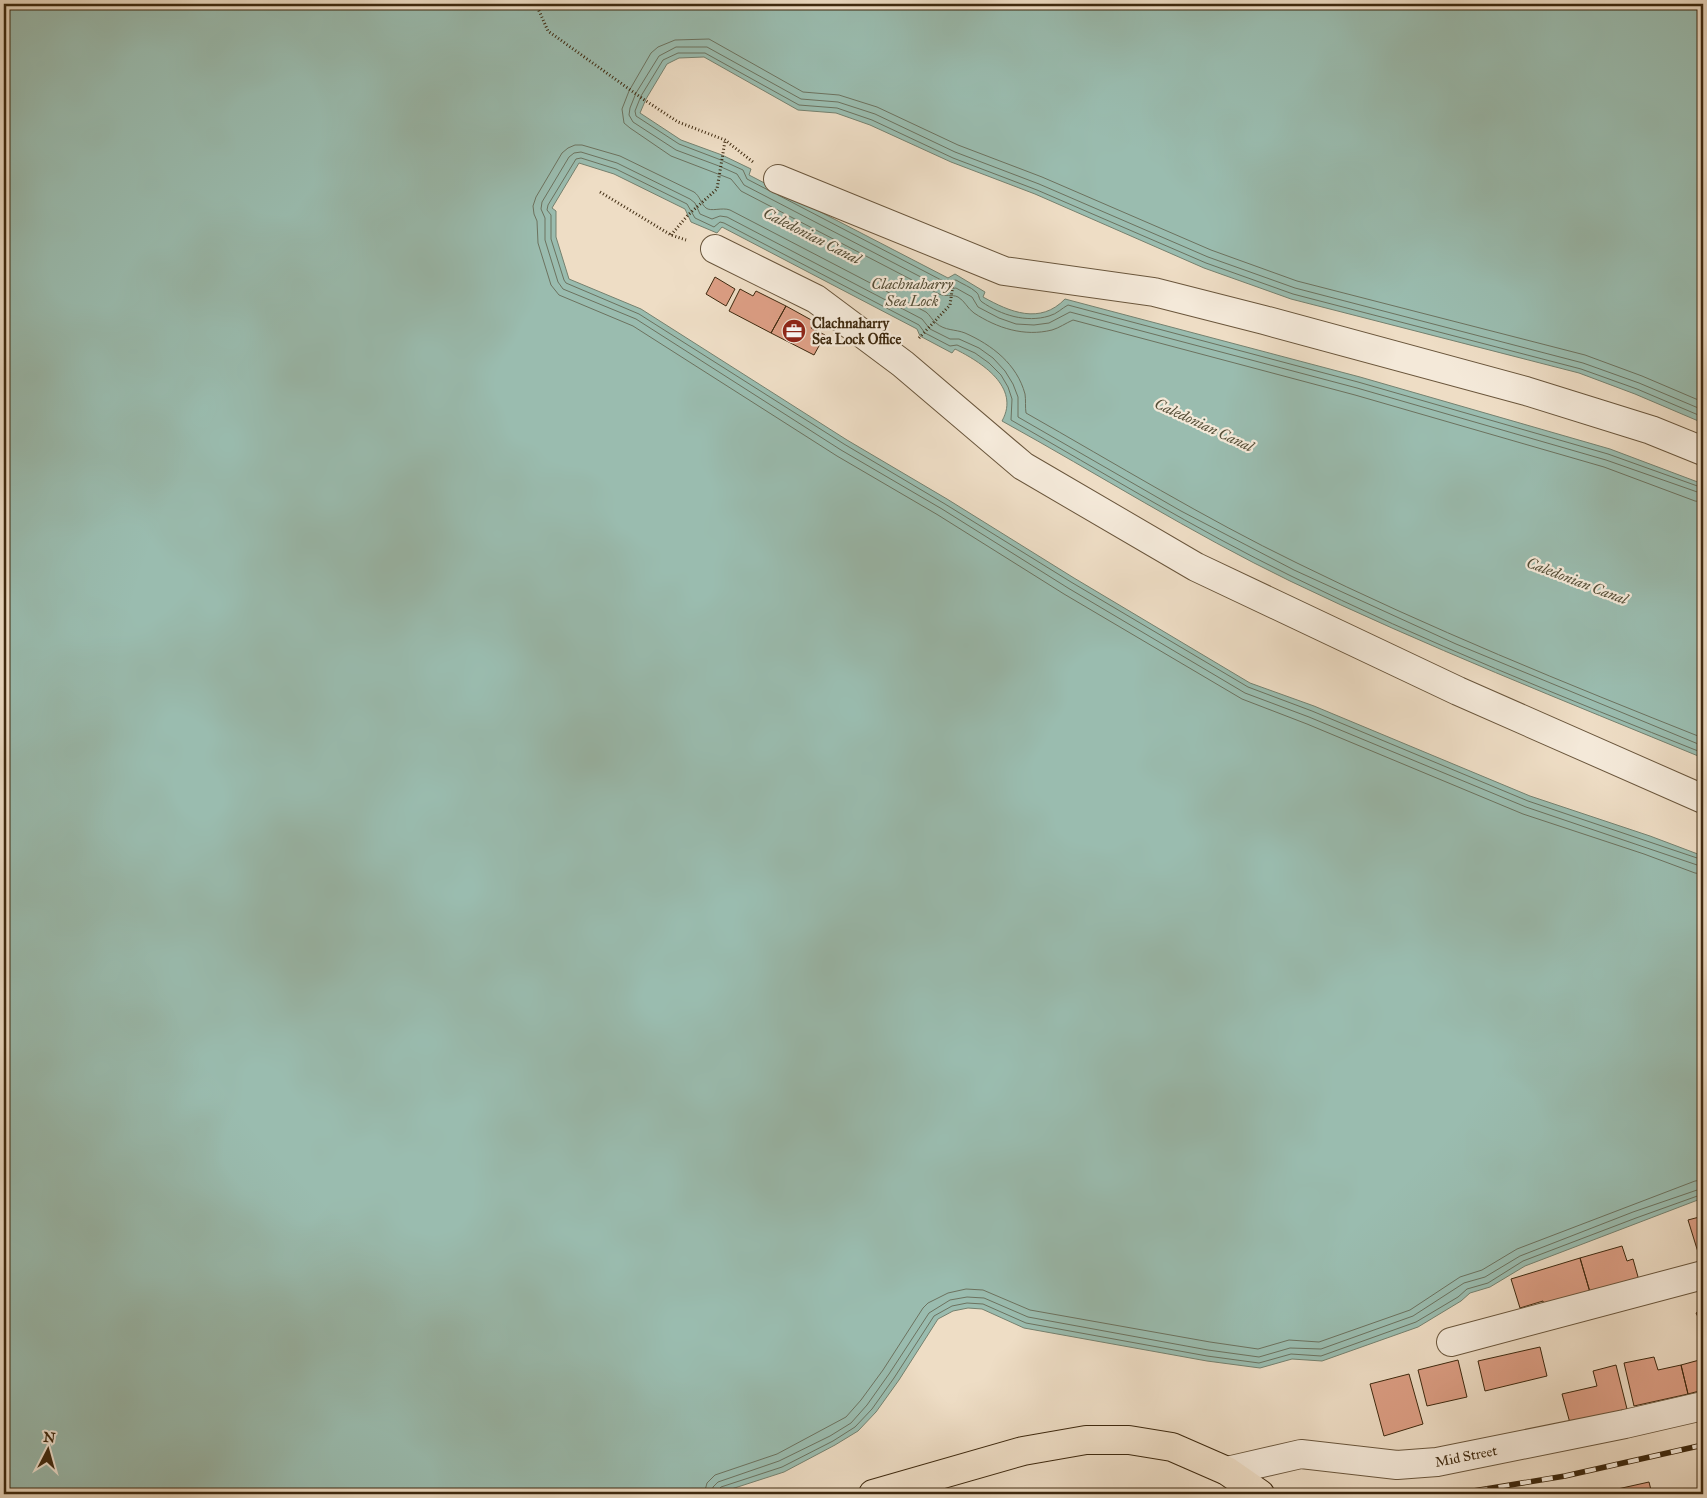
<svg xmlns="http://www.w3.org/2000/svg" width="1707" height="1498" font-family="'IM FELL Great Primer',serif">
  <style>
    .water { fill: #9abcaf; stroke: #75816f }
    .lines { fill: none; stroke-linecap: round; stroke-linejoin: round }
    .shore { stroke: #6c725f; stroke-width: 1 }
    .building { fill: #dc9e84; stroke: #3e290f }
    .minor-casing { stroke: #6a563c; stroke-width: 30 }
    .major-casing { stroke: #3e290f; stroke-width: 30 }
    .path { stroke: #3e290f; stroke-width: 3; stroke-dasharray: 1 2.5; stroke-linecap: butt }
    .minor { stroke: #f4e9d9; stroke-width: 28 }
    .major { stroke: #eeddc5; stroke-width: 28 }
    .rail-casing { stroke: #3e290f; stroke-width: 5.5 }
    .rail { stroke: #f4e9d9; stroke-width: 4; stroke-dasharray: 11; stroke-linecap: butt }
    .labels { text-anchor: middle; stroke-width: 4.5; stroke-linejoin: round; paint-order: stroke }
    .poi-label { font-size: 14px; font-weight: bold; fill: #3e290f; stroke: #f4e9d9; text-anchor: start }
    .street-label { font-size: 14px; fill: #3e290f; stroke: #f4e9d9 }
    .water-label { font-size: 15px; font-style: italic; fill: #554e37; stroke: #f4e9d9 }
  </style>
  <rect width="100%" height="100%" fill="#eeddc5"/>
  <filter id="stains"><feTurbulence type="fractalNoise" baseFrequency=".004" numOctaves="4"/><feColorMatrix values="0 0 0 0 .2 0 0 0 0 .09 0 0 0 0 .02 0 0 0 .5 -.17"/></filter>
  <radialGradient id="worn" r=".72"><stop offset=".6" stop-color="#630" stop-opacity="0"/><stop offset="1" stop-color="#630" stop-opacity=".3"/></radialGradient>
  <path class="water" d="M4 4H1703V423L1635 394 1579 373 1291 299 1204 268 1035 194 951 162 870 125 836 113 798 110 704 57 679 58 667 64 646 99 640 113 681 140 722 155 751 169 749 175 948 278 955 274 985 292 983 297C1010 312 1040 325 1065 299L1360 377 1610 449 1703 484V758C1565 701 1425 646 1290 581 1191 533 1098 474 1002 421 1021 387 981 362 955 349L952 353 920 336 917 329 722 227 717 233 691 222 685 209 614 174 579 163 552 208 556 211V237L569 279 641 309 847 440 947 499 1074 578 1250 683 1314 706 1530 796 1650 836 1703 856V1198L1525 1266 1490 1287 1470 1293 1461 1301 1418 1327 1322 1361 1292 1359 1260 1368 1207 1361 1024 1328 982 1309 968 1308 953 1311 938 1319 899 1380 876 1412 858 1431 835 1445 784 1472 716 1494H4Z"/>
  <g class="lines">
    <path class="shore" d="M770 191 747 179 743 170 721 160 679 144 636 116 635 111 641 96 663 60 678 53H705L799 105 837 108 872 120 953 158 1037 190 1206 263 1293 294 1581 369 1637 389 1703 417
      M778 195 945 282 956 280C962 284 971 287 976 292 980 295 978 299 982 302 1001 315 1026 323 1049 316 1057 314 1062 308 1068 305L1358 382 1608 454 1703 488
      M1703 402 1642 376 1585 355 1297 281 1211 250 1042 177 958 145 877 107 839 95 803 92 709 39 675 40 658 47 651 53 629 91 622 109 624 123 630 128 671 156 731 179 741 191 939 294C945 297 952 294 958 297 965 301 967 308 974 313 997 328 1024 337 1052 330 1059 328 1066 323 1073 320L1355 395 1604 467 1695 501 1703 502
      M1703 410 1639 383 1583 363 1295 288 1208 257 1039 184 955 152 875 114 838 102 801 99 707 47H676L659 56 636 93 630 108 629 115 633 122 676 150 719 166 737 174 744 185 942 288 949 289 956 288 972 297 978 307 999 318 1016 324 1034 325 1049 323 1070 312 1357 388 1606 460 1703 494
      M1703 738C1567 684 1429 628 1297 563 1204 518 1116 464 1026 413 1025 407 1026 400 1025 394 1017 364 992 345 965 333 955 329 945 331 936 323 932 320 930 315 926 312L730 210C722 207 711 212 706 208 701 204 700 196 694 192L620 156 582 145H575L568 148 562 153 536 197 533 206 534 214 537 221 538 243 551 285 559 295 633 326 837 456 938 515 1064 594 1242 699 1307 724 1523 814 1644 854 1695 873 1703 874
      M1703 746 1456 644 1294 570 1181 511 1018 417V397L1013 384 1005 371 993 358 979 348 959 339H950L930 329 922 319 727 217 720 216 712 219 700 214 695 203 690 199 617 163 581 152 574 153 569 157 542 202 541 209 545 218V240L558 282 563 289 636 319 841 450 942 509 1068 588 1245 693 1309 717 1526 807 1703 867
      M1703 753C1565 698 1425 642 1291 576 1195 529 1104 473 1011 420L1012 399 1008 387 1001 375 989 363 975 353 957 345 950 346 925 333 919 325 724 223 720 222 714 227 695 218 687 204 616 169 581 158 576 159 548 205 547 210 551 215V239L564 280 566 283 639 314 844 444 945 504 1071 582 1248 687 1312 711 1528 801 1703 860
      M704 1494 707 1483 715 1475 777 1454 846 1417 861 1400 883 1370 923 1308 928 1303 948 1293 966 1289 983 1290 1030 1310 1210 1342 1258 1349 1289 1340 1319 1342 1410 1310 1460 1277 1482 1270 1517 1249 1695 1181 1703 1180
      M712 1494 713 1487 718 1482 779 1461 830 1436 851 1423 867 1405 889 1374 929 1313 950 1300 967 1297 984 1298 1028 1317 1208 1350 1259 1357 1290 1348 1321 1349 1413 1316 1464 1283 1485 1277 1520 1256 1633 1212 1703 1188
      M718 1494V1490L721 1487 782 1467 833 1441 855 1427 872 1409 894 1378 934 1316 952 1306 967 1303 983 1304 1026 1323 1207 1356 1259 1363 1291 1354 1321 1356 1416 1322 1458 1297 1467 1289 1488 1283 1523 1261 1636 1218 1703 1194"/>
  </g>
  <path class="building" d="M715 277 735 289 726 306 706 294Z
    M740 289 753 296 756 291 786 306 771 333 729 311Z
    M786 306 815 322 811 328 825 335 814 355 771 333Z
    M1703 1216V1265H1702L1688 1220Z
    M1622 1246 1627 1261 1633 1259 1640 1284 1592 1299 1580 1258Z
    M1580 1258 1592 1299 1546 1312 1543 1301 1520 1308 1511 1279Z
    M1703 1309V1327L1696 1313Z
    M1540 1347 1547 1376 1485 1391 1478 1361Z
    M1654 1357 1658 1370 1681 1365 1688 1394 1634 1406 1624 1363Z
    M1703 1359V1390L1688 1394 1681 1365Z
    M1458 1360 1467 1397 1427 1406 1418 1370Z
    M1616 1365 1627 1409 1570 1423 1562 1394 1597 1386 1593 1371Z
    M1409 1374 1423 1424 1384 1436 1370 1384Z
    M1649 1482 1652 1494H1614L1613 1490Z"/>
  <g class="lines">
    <g class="minor-casing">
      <path id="minor" d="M778 179 1004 271 1154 292 1264 320 1526 391 1651 430 1703 451
        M715 249 816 299 903 364 1023 466 1196 567 1458 691 1703 799
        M1451 1342 1703 1275
        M1227 1471 1301 1454 1397 1465 1437 1462 1625 1424 1703 1406"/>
    </g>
    <g class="major-casing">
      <path id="major" d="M873 1494 1023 1451 1086 1440H1129L1172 1447 1227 1471 1260 1494"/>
    </g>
    <path class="path" d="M536 4 548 31 643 99 678 122 725 140 753 162
      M600 192 671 235 686 240
      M671 235 688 215 717 189 725 141
      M919 338 950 305 953 284
      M1699 742 1703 744"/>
    <use href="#minor" class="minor"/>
    <use href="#major" class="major"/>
    <g class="rail-casing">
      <path id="rail" d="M1455 1494 1565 1476 1703 1445"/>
    </g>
    <use href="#rail" class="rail"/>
  </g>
  <defs>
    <g id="office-disc" transform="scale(1.25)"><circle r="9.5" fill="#8f2418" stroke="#f4e9d9"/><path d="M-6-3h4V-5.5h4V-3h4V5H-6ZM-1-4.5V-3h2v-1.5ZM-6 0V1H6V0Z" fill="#fff"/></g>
  </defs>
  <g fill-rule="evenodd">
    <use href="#office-disc" x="794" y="331"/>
  </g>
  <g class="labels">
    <g class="poi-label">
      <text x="812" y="328">Clachnaharry<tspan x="812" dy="16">Sea Lock Office</tspan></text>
    </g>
    <g class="street-label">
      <text transform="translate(1466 1456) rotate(-11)" y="5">Mid Street</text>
    </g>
    <g class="water-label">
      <text transform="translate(812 236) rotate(27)" y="5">Caledonian Canal</text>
      <text x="912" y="289">Clachnaharry<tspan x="912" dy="17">Sea Lock</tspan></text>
      <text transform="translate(1204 425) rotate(25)" y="5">Caledonian Canal</text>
      <text transform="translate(1577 581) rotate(21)" y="5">Caledonian Canal</text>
    </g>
  </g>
  <rect width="1707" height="1498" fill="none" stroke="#eeddc5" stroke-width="20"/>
  <rect x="5" y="5" width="1697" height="1488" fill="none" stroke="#3e290f" stroke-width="2.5"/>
  <rect x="10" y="10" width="1687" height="1478" fill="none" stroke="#3e290f"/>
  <g transform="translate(48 1450) rotate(6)" stroke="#f4e9d9" stroke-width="4" paint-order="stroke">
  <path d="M0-4L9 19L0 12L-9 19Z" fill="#3e290f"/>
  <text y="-8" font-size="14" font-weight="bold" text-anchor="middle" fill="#3e290f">N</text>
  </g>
  <rect width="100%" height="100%" filter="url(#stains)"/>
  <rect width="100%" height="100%" fill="url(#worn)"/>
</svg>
